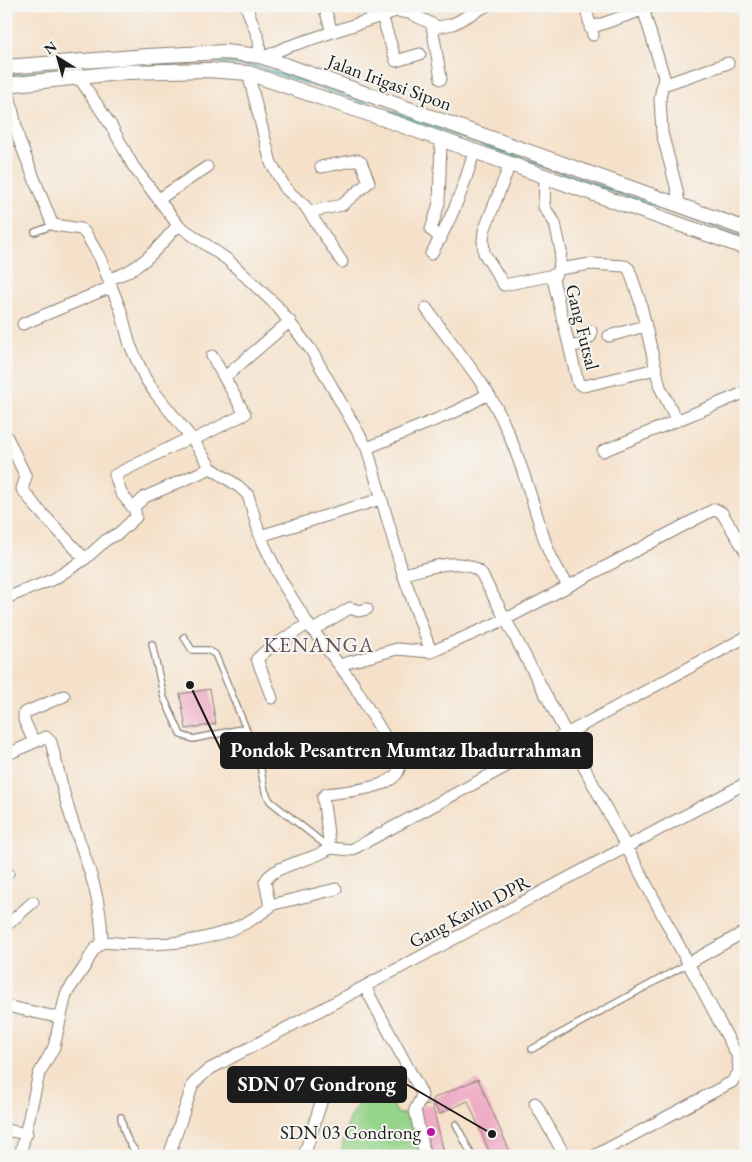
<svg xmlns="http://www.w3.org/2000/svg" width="752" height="1162" font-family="'EB Garamond',serif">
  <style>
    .green { fill: #95d489; stroke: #587852 }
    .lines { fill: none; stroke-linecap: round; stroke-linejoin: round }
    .stream { stroke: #3aacb3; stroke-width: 3 }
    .building { fill: #eeadc5 }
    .service-casing { stroke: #887e73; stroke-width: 8 }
    .minor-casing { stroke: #887e73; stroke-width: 13 }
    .tertiary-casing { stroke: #887e73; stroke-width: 16 }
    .service { stroke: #fff; stroke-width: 5.5 }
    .minor { stroke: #fff; stroke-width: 11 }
    .tertiary { stroke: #fff; stroke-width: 14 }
    .poi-dot { fill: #b5179e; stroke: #f6f6f2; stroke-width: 2 }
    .labels { text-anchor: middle; stroke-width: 4; stroke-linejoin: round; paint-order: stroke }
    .street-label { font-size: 19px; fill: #1c1c1c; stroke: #f6f6f2 }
    .poi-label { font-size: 19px; fill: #1c1c1c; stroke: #f6f6f2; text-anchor: end }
    .quarter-label { font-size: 21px; letter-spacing: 1px; fill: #664f57; stroke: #f6f6f2 }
    .leader { fill: none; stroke: #1c1c1c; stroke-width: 2 }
    .callout-dot { fill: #1c1c1c; stroke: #f6f6f2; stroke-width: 2 }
    .callout { fill: #1c1c1c; stroke: #1c1c1c; stroke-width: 2 }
    .callout-label { font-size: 20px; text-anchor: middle; font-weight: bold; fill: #fff }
  </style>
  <rect width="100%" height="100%" fill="#f6f6f2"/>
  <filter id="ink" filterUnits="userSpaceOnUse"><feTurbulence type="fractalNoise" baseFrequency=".02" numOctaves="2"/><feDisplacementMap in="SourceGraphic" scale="10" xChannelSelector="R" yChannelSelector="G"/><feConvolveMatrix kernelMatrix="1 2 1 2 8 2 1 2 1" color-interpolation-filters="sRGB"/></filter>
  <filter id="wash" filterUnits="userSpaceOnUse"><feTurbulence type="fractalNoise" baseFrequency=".0096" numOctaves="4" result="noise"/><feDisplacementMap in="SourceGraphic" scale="20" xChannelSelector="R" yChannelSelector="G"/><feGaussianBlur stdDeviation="1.12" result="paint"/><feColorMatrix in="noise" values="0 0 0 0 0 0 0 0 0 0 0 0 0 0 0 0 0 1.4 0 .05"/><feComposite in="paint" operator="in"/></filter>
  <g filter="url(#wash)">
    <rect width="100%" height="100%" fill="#f5e1ca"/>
    <path class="green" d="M378 1079 398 1114 415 1113 422 1156H340L349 1118 362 1097Z"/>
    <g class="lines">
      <path class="stream" d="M144 65 214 61 254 66 320 87 746 238
        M6 75 103 68"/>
    </g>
    <g id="blocks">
      <path class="building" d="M210 689 216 724 186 729 180 694Z
        M478 1079 511 1154 507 1156H491L468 1101 439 1114 432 1099Z
        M432 1104 445 1156H427L417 1108Z"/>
    </g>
  </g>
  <g filter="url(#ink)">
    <use href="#blocks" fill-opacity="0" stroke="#887e73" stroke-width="1"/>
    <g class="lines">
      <g class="service-casing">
        <path id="service" d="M35 232 54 225
          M184 637 192 650H207L215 654 259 760 265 791 270 801 328 847
          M152 644 164 698 181 735 193 739 246 728
          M532 1049 689 963
          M121 1117C124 1134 128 1144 140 1156
          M456 1124 472 1156"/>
      </g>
      <g class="minor-casing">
        <path id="minor" d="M246 6 259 40 260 56
          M324 6 332 32
          M585 6 593 35
          M643 9 664 77 660 99 662 133 677 190 679 205
          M382 16 396 61 420 54
          M432 26 441 79
          M590 28 654 6
          M264 57 287 47 396 11 410 13 438 27 453 24 486 6
          M248 73 271 163 286 189 305 206 342 262
          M78 76 112 127 133 166 178 225 228 260 277 306 311 350 367 448 403 574 431 652
          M7 85 19 140 51 221 54 225 81 229 86 234 100 258 121 311 130 345 145 378 156 394 193 440 211 468 238 486 248 495 260 536 282 582 308 624 352 682 398 758C410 789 346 791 326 794L323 797 330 848
          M663 85 728 63
          M510 164 484 231 483 240 484 253 504 285 554 275
          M545 176 544 207 555 223 561 251 559 269 553 279 578 383 584 386 656 369
          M159 199 207 167
          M309 212 342 205 369 182 361 162 357 160 321 167
          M441 239 431 230 439 203 441 141
          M431 254C451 221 464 188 474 152
          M559 269 591 264 625 266 629 269 640 301 660 387 677 421
          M108 279C140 271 157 249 178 225
          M426 308C453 347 488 384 506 428 517 452 525 477 533 503 545 539 545 553 569 586
          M23 324 111 287
          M609 336 645 326
          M570 347 582 344 591 336V331
          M225 377 290 321
          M6 435 26 477 22 489 37 508 85 559
          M193 440 245 414 212 356
          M367 448 457 411 488 394
          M603 451 746 392
          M134 509 121 493 115 475 191 437
          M260 536 381 499
          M403 574C427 569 462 554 481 573L738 1057 739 1072 732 1082 594 1156
          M6 598 54 579 85 559 106 540 119 533 136 517 134 507 145 497 211 468
          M313 630 350 608 359 611 367 609
          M339 665 397 649 431 652 506 619 715 509 722 513 746 552
          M272 698 257 659 268 649 308 624
          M34 742 24 720V713L64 696
          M6 755 46 737 51 742C58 769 64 797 73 823 87 863 102 899 102 942L93 951 85 966 66 994 54 1047 39 1074 20 1156
          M330 848 351 850 746 637
          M6 874 8 873
          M270 905 336 889
          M6 926 33 902
          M102 942C159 947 223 945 270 907L265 882C273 864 314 861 330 848
          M689 963 746 931
          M365 987 421 1092 422 1096 415 1110 425 1156
          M6 1006 61 1018
          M535 1103 565 1156
          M6 1130 27 1134
          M169 1156 193 1084 208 1070 746 783
          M304 1156 327 1084"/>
      </g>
      <g class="tertiary-casing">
        <path id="tertiary" d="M6 67 147 56 225 52 260 56 746 229
          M6 85 127 72 208 70 248 73 384 119 746 248"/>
      </g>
      <use href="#service" class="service"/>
      <use href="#minor" class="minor"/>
      <use href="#tertiary" class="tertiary"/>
    </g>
  </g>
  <circle class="poi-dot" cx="431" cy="1132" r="5"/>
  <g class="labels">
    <g class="street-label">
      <text transform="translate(390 82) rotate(20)" y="7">Jalan Irigasi Sipon</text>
      <text transform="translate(583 327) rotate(76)" y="7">Gang Futsal</text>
      <text transform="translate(469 911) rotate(-28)" y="7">Gang Kavlin DPR</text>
    </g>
    <g class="poi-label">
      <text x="421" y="1139">SDN 03 Gondrong</text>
    </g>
    <g class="quarter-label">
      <text x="319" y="652">KENANGA</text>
    </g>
  </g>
  <path class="leader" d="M190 685L221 750M492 1134L406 1084"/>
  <g class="callout-dot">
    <circle cx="190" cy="685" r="5"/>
    <circle cx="492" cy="1134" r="5"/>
  </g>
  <g class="callout">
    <rect x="221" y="733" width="371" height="35" rx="5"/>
    <rect x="228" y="1067" width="178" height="35" rx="5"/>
  </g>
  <g class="callout-label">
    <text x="406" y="757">Pondok Pesantren Mumtaz Ibadurrahman</text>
    <text x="317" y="1091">SDN 07 Gondrong</text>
  </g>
  <rect width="752" height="1162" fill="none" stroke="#f6f6f2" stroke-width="25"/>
  <g transform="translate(58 58) rotate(323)" stroke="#f6f6f2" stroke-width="4" paint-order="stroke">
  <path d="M0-4L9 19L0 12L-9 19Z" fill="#1c1c1c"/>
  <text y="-8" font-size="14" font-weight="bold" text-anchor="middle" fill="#1c1c1c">N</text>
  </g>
</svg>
